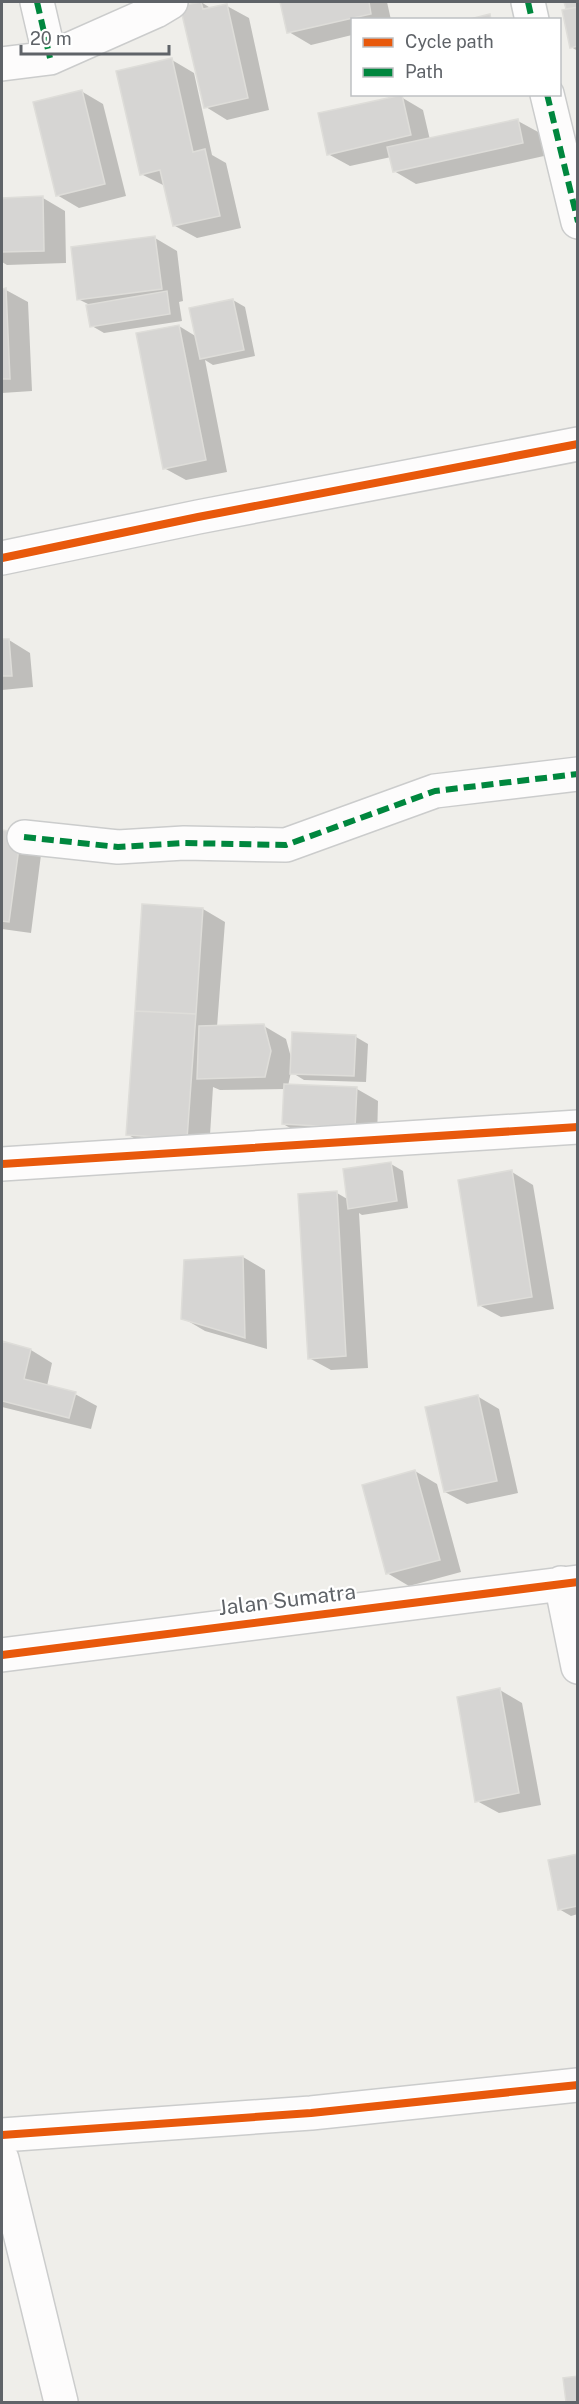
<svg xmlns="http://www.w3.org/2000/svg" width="579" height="2404" font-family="'Public Sans',sans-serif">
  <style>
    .shadow { fill: #0003 }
    .building { fill: #d6d5d3; stroke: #deddd9; stroke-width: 1.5 }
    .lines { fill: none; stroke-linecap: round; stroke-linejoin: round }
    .minor-casing { stroke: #cbcccc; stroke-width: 36 }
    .minor { stroke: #fdfcfc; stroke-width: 33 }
    .quiet { stroke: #00873e; stroke-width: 6; stroke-dasharray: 12 6; stroke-linecap: butt }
    .cycleway-casing { stroke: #fff; stroke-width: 11 }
    .cycleway { stroke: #e8590c; stroke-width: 8 }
    .labels { text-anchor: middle; stroke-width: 4.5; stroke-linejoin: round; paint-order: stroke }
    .street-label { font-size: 21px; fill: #5f6368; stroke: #fff }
  </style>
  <rect width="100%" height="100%" fill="#efeeea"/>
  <path class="shadow" d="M201 2 212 9 227 6 249 18 269 110 227 120 206 107Z
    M282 2H387L391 20H352V35L311 45 289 32Z
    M566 2H578V51L571 47Z
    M172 60 194 73 212 155 226 163 241 228 197 238 175 226 165 186 141 174Z
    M81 91 103 104 126 196 79 208 57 195Z
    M401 97 423 110 430 140 518 121 540 133 544 156 416 184 394 171 391 157 350 166 328 154Z
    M43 198 65 211 66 263 7 265 2 262V199Z
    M155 238 177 251 183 301 179 302 182 321 104 333 92 326 88 304 78 299Z
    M2 290H6L28 302 32 391 2 393Z
    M233 300 245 307 255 356 213 365 205 360 227 472 186 480 164 468 179 326 197 337Z
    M9 640 30 653 33 687 2 690V641Z
    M2 832 20 834 42 847 31 933 2 929Z
    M203 909 225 922 217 1027 264 1026 286 1039 292 1061 356 1037 368 1044 366 1082 304 1080 291 1072 288 1086 357 1089 378 1101 377 1140 305 1136 283 1124 285 1089 220 1090 213 1087 209 1151 149 1147 127 1134Z
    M391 1164 403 1171 408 1208 362 1215 359 1213 368 1368 331 1370 309 1358 337 1193 349 1200Z
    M512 1172 533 1185 554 1309 501 1317 479 1305Z
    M243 1257 265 1270 267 1349 205 1331 183 1318Z
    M2 1343 31 1350 52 1363 47 1386 75 1394 97 1406 91 1429 2 1407Z
    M477 1396 499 1409 518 1493 467 1504 445 1492Z
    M415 1471 437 1484 461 1572 409 1586 387 1573Z
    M500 1690 522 1703 541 1805 499 1813 477 1801Z
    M578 1855V1914L571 1916 559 1909Z"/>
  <path class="building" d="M201 2 203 9 227 4 248 98 204 108 180 6Z
    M280 2H369L371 14 287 33Z
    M564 2H578V7L566 9Z
    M578 7V46L570 48 562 10Z
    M490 14 491 20H466Z
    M172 58 193 152 205 149 220 216 173 226 160 170 140 175 116 71Z
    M82 90 105 184 56 196 33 102Z
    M402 95 411 135 327 155 318 113Z
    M518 119 523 143 393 172 387 147Z
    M43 196 44 251 2 252V198Z
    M155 236 162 289 77 300 71 247Z
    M6 288 10 379H2V289Z
    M167 291 170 314 90 327 86 305Z
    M233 299 244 350 200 359 189 308Z
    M179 325 206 460 163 469 136 333Z
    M2 639H9L12 676H2Z
    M2 830 21 833 9 922 2 921Z
    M142 904 203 908 196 1014 135 1011Z
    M135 1011 196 1014 187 1139 126 1135Z
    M264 1024 271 1051 265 1077 197 1079 199 1026Z
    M292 1032 356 1035 354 1076 290 1074Z
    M284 1084 357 1087 355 1128 282 1124Z
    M391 1162 397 1201 348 1209 343 1169Z
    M512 1170 532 1297 478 1306 458 1180Z
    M337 1191 346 1356 308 1359 298 1194Z
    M243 1256 245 1338 181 1319 184 1260Z
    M2 1341 31 1349 24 1379 76 1392 69 1418 2 1401Z
    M478 1395 497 1481 444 1492 425 1407Z
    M415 1470 440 1560 386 1574 362 1485Z
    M500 1688 519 1793 475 1802 457 1697Z
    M578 1854V1906L558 1910 548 1860Z
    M578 2376V2402H566L563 2378Z"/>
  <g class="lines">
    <g class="minor-casing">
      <path id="minor" d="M37 2 50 58
        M528 2 532 20
        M2 64 50 58 156 11 171 2
        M547 94 578 222
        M2 558 198 517 578 444
        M24 837 118 847 184 843 286 845 435 791 578 774
        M2 1164 578 1127
        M561 1583 578 1667
        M2 1655 578 1582
        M2 2135 311 2113 578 2085
        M2 2159 61 2402"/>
    </g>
    <use href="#minor" class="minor"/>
    <path class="quiet" d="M37 2 50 58
      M528 2 532 20
      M547 94 578 222
      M24 837 118 847 184 843 286 845 435 791 578 774"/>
    <g class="cycleway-casing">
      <path id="cycleway" d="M2 558 198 517 578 444
        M2 1164 578 1127
        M2 1655 578 1582
        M2 2135 311 2113 578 2085"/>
    </g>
    <use href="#cycleway" class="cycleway"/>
  </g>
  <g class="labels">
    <g class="street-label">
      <text transform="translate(287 1600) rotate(-7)" y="7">Jalan Sumatra</text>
    </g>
  </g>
  <rect width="579" height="2404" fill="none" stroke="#5f6368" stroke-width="6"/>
  <rect x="351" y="18" width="210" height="78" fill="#ffffff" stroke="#bfc1c3" stroke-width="1.5"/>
  <rect x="363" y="38" width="30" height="9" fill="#e8590c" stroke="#bfc1c3" stroke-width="1.5"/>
  <text x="405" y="48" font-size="18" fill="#5f6368">Cycle path</text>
  <rect x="363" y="68" width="30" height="9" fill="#00873e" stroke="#bfc1c3" stroke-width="1.5"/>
  <text x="405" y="78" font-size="18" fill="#5f6368">Path</text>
  <path d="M21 45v9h148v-9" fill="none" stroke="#5f6368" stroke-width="3"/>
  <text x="30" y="45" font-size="18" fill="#5f6368" stroke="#ffffff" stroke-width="4.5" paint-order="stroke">20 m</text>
</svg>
